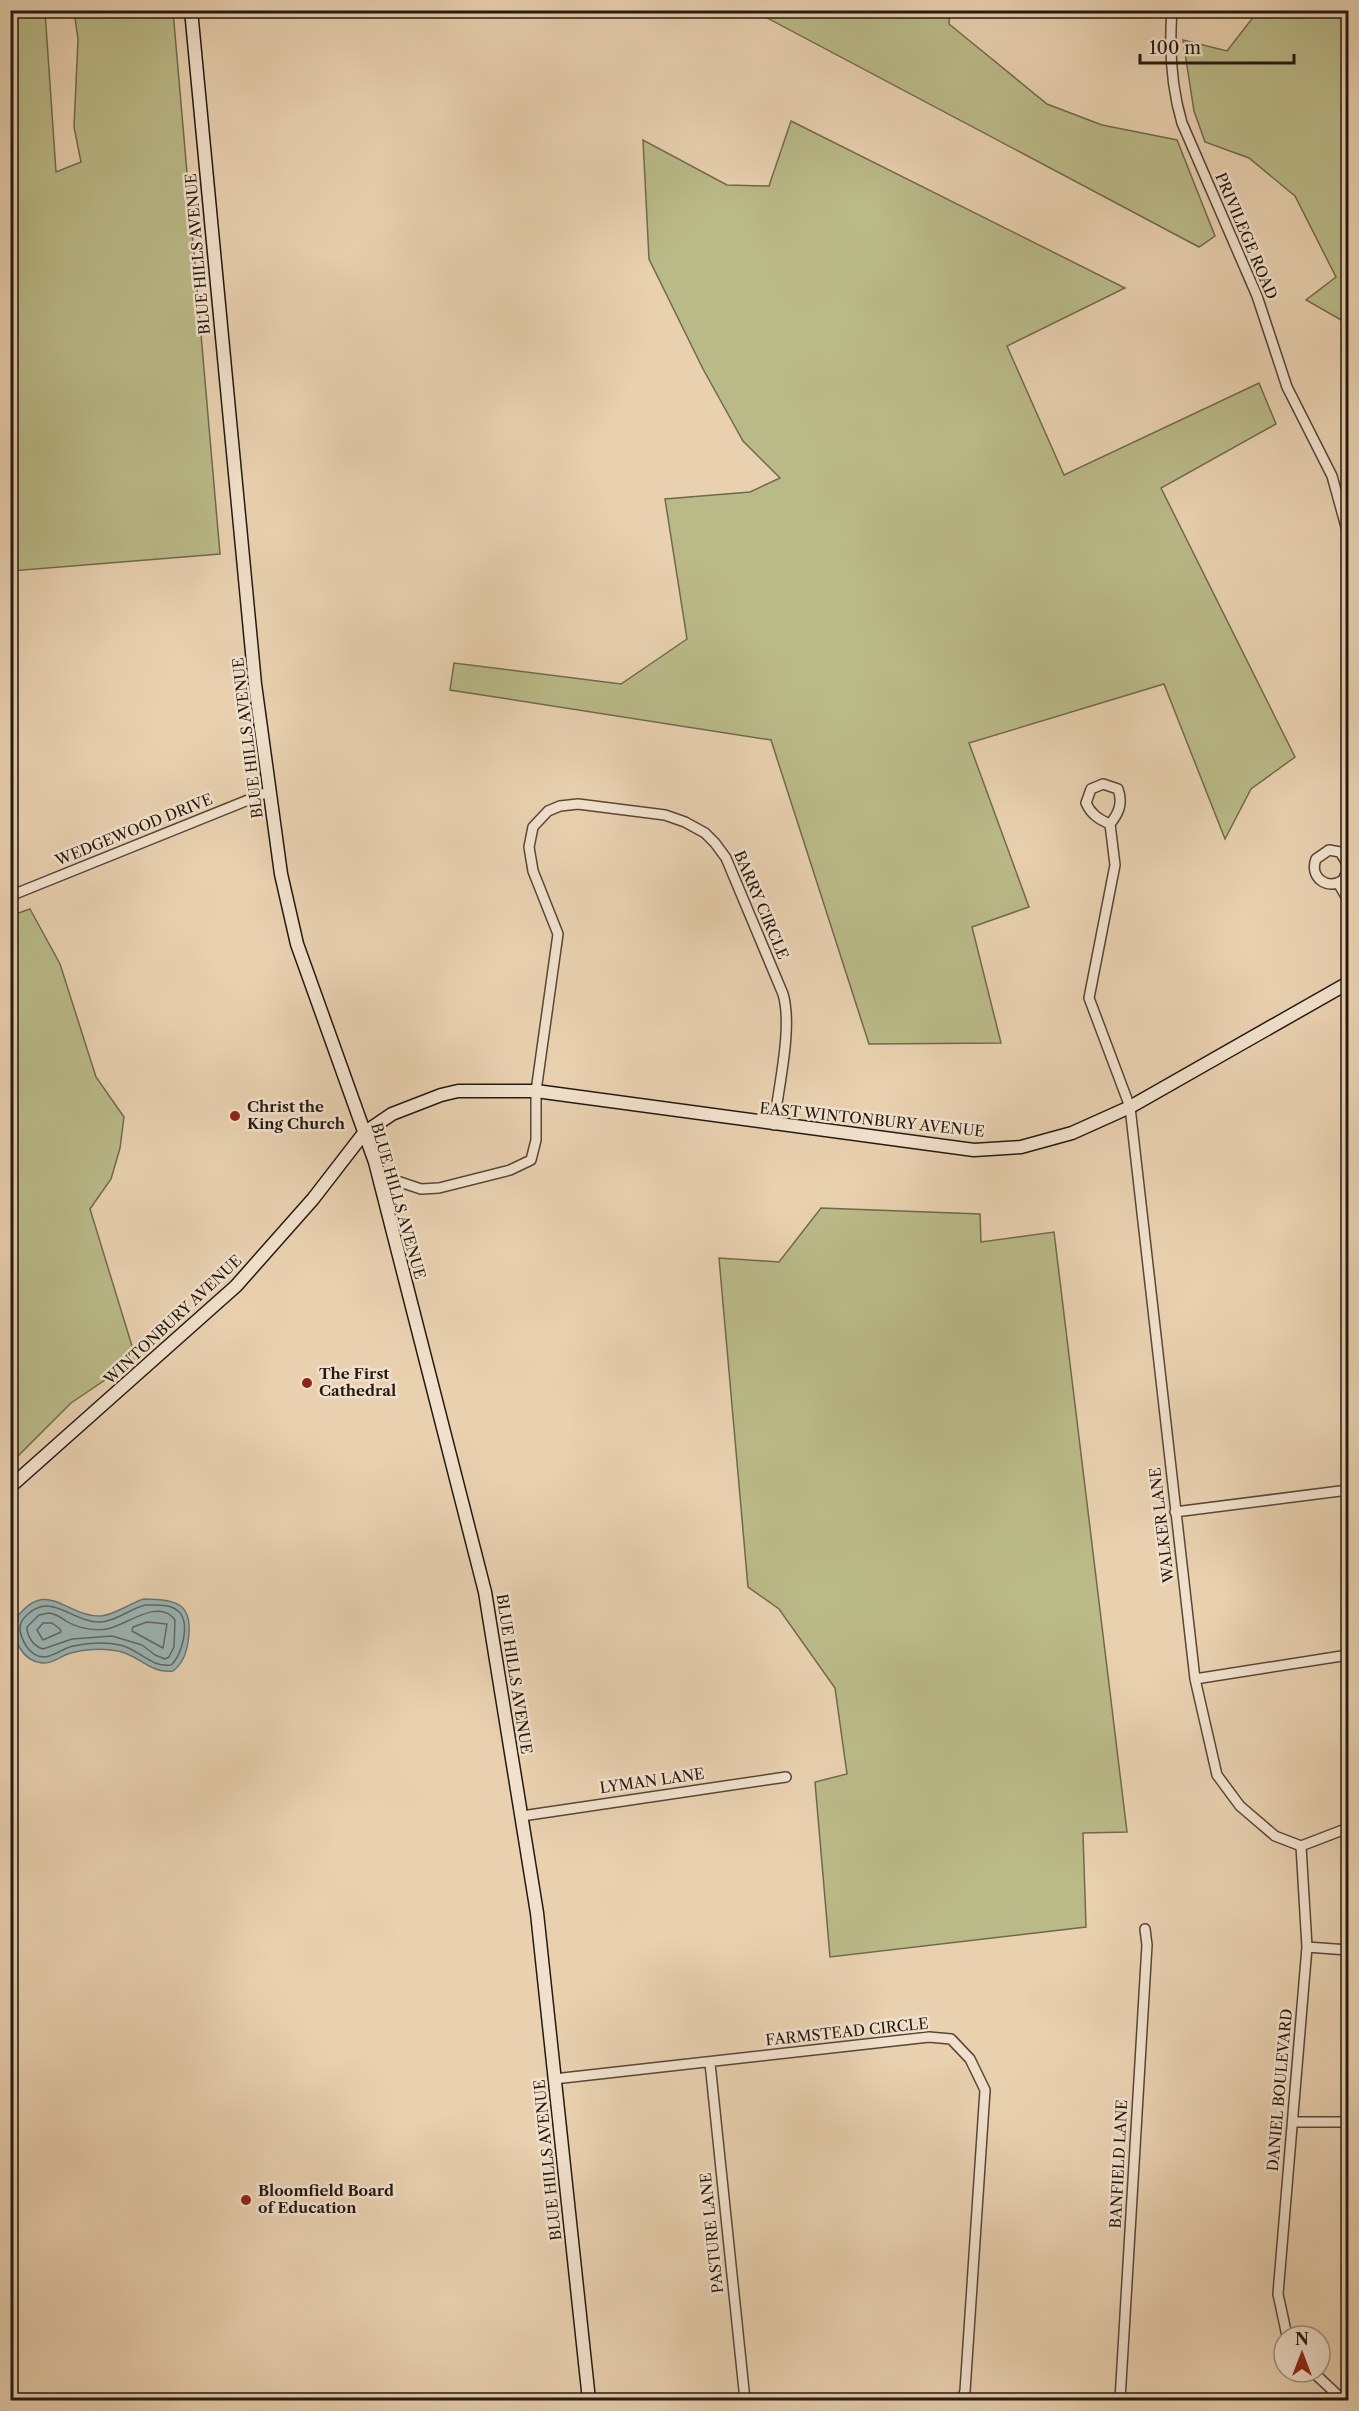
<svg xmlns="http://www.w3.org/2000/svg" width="1359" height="2411" font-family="'Libre Caslon Text',serif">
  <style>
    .green { fill: #baba88; stroke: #706a4c; stroke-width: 1.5 }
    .water { fill: #9bb5b5; stroke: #6c7773; stroke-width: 1.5 }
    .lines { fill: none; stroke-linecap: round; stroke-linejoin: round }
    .shore { stroke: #606763; stroke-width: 1.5 }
    .minor-casing { stroke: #564739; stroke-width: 12 }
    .secondary-casing { stroke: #251911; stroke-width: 15 }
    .minor { stroke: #f1e1cc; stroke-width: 9 }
    .secondary { stroke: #f1e1cc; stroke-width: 12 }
    .poi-dot { fill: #8f2418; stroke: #f1e1cc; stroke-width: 2 }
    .labels { text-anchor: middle; stroke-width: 5; stroke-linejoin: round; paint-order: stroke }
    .street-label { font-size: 15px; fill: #251911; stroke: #f1e1cc }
    .poi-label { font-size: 15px; font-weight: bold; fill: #251911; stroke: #f1e1cc; text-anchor: start }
  </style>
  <rect width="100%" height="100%" fill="#e9d1b0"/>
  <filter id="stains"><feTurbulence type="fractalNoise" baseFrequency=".00333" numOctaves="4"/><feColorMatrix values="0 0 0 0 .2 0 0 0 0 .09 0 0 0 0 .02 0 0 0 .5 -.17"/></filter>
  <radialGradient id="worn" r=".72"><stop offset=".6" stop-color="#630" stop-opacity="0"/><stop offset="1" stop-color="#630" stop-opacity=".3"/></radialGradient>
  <path class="green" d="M11 10 45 11 56 172 81 162 74 127 78 39 74 11H173L220 554 11 571Z
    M754 11H950L949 24 1047 104 1102 125 1177 140 1215 236 1199 247Z
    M1258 11H1348V324L1306 300 1336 277 1295 196 1249 158 1205 142 1194 111 1183 40 1227 51Z
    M791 121 1125 288 1007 346 1064 475 1259 383 1276 424 1161 488 1295 757 1251 789 1225 839 1164 684 969 743 1029 907 972 927 1001 1043 869 1044 771 740 450 690 454 663 621 684 687 639 665 499 750 492 780 478 743 441 703 369 649 259 643 140 727 185 769 186Z
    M30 909 60 964 96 1077 124 1117 120 1148 111 1179 90 1209 136 1359 71 1403 11 1463 10 916Z
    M821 1208 980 1214 981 1242 1054 1232 1127 1832 1083 1833 1086 1927 830 1957 815 1782 847 1774 835 1688 779 1609 748 1587 719 1258 779 1262Z"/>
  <path class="water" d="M144 1599C178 1599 194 1604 188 1642 186 1654 183 1663 173 1671 150 1674 139 1655 118 1651 103 1648 83 1649 68 1654 59 1657 52 1664 42 1663 22 1661 12 1639 14 1621 47 1575 64 1617 101 1616 115 1615 130 1603 144 1599Z"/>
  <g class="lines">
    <path class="shore" d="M145 1605C156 1605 170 1604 178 1611 191 1622 182 1656 171 1665 151 1668 139 1649 120 1645 105 1642 88 1643 73 1646 61 1649 50 1660 38 1656 28 1652 22 1641 20 1630 20 1623 22 1619 28 1614 53 1592 72 1623 101 1622 116 1621 130 1609 145 1605Z
      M49 1613C57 1614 60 1617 66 1621 77 1628 94 1631 107 1629 125 1626 159 1597 175 1620L174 1647 169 1657 165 1659 155 1655 142 1645 112 1636 72 1639 43 1649C33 1646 27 1636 27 1627L39 1615Z
      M147 1622 167 1624 163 1648 132 1631 133 1627Z
      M43 1623H52L60 1629 61 1632 43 1640 37 1630Z"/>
    <g class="minor-casing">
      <path id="minor" d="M1172 10C1169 49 1171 86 1182 123L1257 296 1287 387 1332 476 1348 534
        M1110 824C1098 819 1091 814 1086 803L1091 789 1103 784 1118 789C1123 803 1119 813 1110 824L1115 865 1089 998 1130 1107 1195 1679 1217 1775 1240 1806 1275 1836 1301 1846 1348 1828
        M1348 865 1340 852 1329 850 1316 859C1309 877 1327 891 1343 880L1348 869
        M1338 883 1348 900
        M10 896 268 792
        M379 1180 400 1182 421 1189 439 1188 510 1170 531 1160 536 1140V1091L558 934 533 871 529 847 533 827 548 811 560 806 578 804 665 815 685 822 705 833 715 843 726 858 783 994C793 1028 778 1088 774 1125
        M1175 1512 1348 1490
        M1195 1679 1348 1655
        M522 1816 786 1777
        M1307 1947 1348 1950
        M710 2063 745 2400
        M554 2079 929 2037 951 2039 970 2059 985 2090 965 2391 962 2400
        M1293 2122H1348
        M1287 2336 1278 2294 1307 1947 1301 1846
        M1313 2372 1343 2400
        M1120 2400 1147 1945 1145 1929"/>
    </g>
    <g class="secondary-casing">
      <path id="secondary" d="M191 10 255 684 281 874 297 944 375 1162 485 1592 537 1913 589 2400
        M10 1487 236 1286 313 1199 364 1133 392 1114 441 1095 458 1091H536L974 1150 1021 1147 1072 1133 1130 1107 1348 983"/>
    </g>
    <use href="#minor" class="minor"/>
    <use href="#secondary" class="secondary"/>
  </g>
  <g class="poi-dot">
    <circle cx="235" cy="1116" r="6"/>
    <circle cx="307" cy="1383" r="6"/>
    <circle cx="246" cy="2200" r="6"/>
  </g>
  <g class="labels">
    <g class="street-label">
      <text transform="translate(1246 236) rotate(67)" y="5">PRIVILEGE ROAD</text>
      <text transform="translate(198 254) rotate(-95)" y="5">BLUE HILLS AVENUE</text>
      <text transform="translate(248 738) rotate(-97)" y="5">BLUE HILLS AVENUE</text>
      <text transform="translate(134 830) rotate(-22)" y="5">WEDGEWOOD DRIVE</text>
      <text transform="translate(761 905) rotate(67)" y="5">BARRY CIRCLE</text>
      <text transform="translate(872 1120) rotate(6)" y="5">EAST WINTONBURY AVENUE</text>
      <text transform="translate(398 1201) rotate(74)" y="5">BLUE HILLS AVENUE</text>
      <text transform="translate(173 1320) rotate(-43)" y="5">WINTONBURY AVENUE</text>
      <text transform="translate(1162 1525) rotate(-97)" y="5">WALKER LANE</text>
      <text transform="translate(514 1674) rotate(81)" y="5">BLUE HILLS AVENUE</text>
      <text transform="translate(652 1781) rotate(-8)" y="5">LYMAN LANE</text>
      <text transform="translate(847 2032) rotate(-6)" y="5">FARMSTEAD CIRCLE</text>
      <text transform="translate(1280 2090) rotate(-85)" y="5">DANIEL BOULEVARD</text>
      <text transform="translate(548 2160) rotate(-96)" y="5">BLUE HILLS AVENUE</text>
      <text transform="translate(1119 2164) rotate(-87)" y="5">BANFIELD LANE</text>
      <text transform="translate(712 2233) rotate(-96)" y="5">PASTURE LANE</text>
    </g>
    <g class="poi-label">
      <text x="247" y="1112">Christ the<tspan x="247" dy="17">King Church</tspan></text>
      <text x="319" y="1379">The First<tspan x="319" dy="17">Cathedral</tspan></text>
      <text x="258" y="2196">Bloomfield Board<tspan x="258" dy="17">of Education</tspan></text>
    </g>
  </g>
  <rect width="1359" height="2411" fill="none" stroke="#e9d1b0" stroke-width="36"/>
  <rect x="12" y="12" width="1335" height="2387" fill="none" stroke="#251911" stroke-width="3"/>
  <rect x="18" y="18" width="1323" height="2375" fill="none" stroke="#251911" stroke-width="1.5"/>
  <g transform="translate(1302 2354)"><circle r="28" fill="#f1e1cc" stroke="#9f9181" stroke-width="1.5"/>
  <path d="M0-4.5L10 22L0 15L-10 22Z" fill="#8f2418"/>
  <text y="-9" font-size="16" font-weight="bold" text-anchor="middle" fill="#251911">N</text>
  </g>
  <path d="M1140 54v9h154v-9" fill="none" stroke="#251911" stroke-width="3"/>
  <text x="1149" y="54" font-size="18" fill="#251911" stroke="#f1e1cc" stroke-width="4.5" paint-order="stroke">100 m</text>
  <rect width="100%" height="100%" filter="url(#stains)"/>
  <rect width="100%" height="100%" fill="url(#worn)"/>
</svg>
